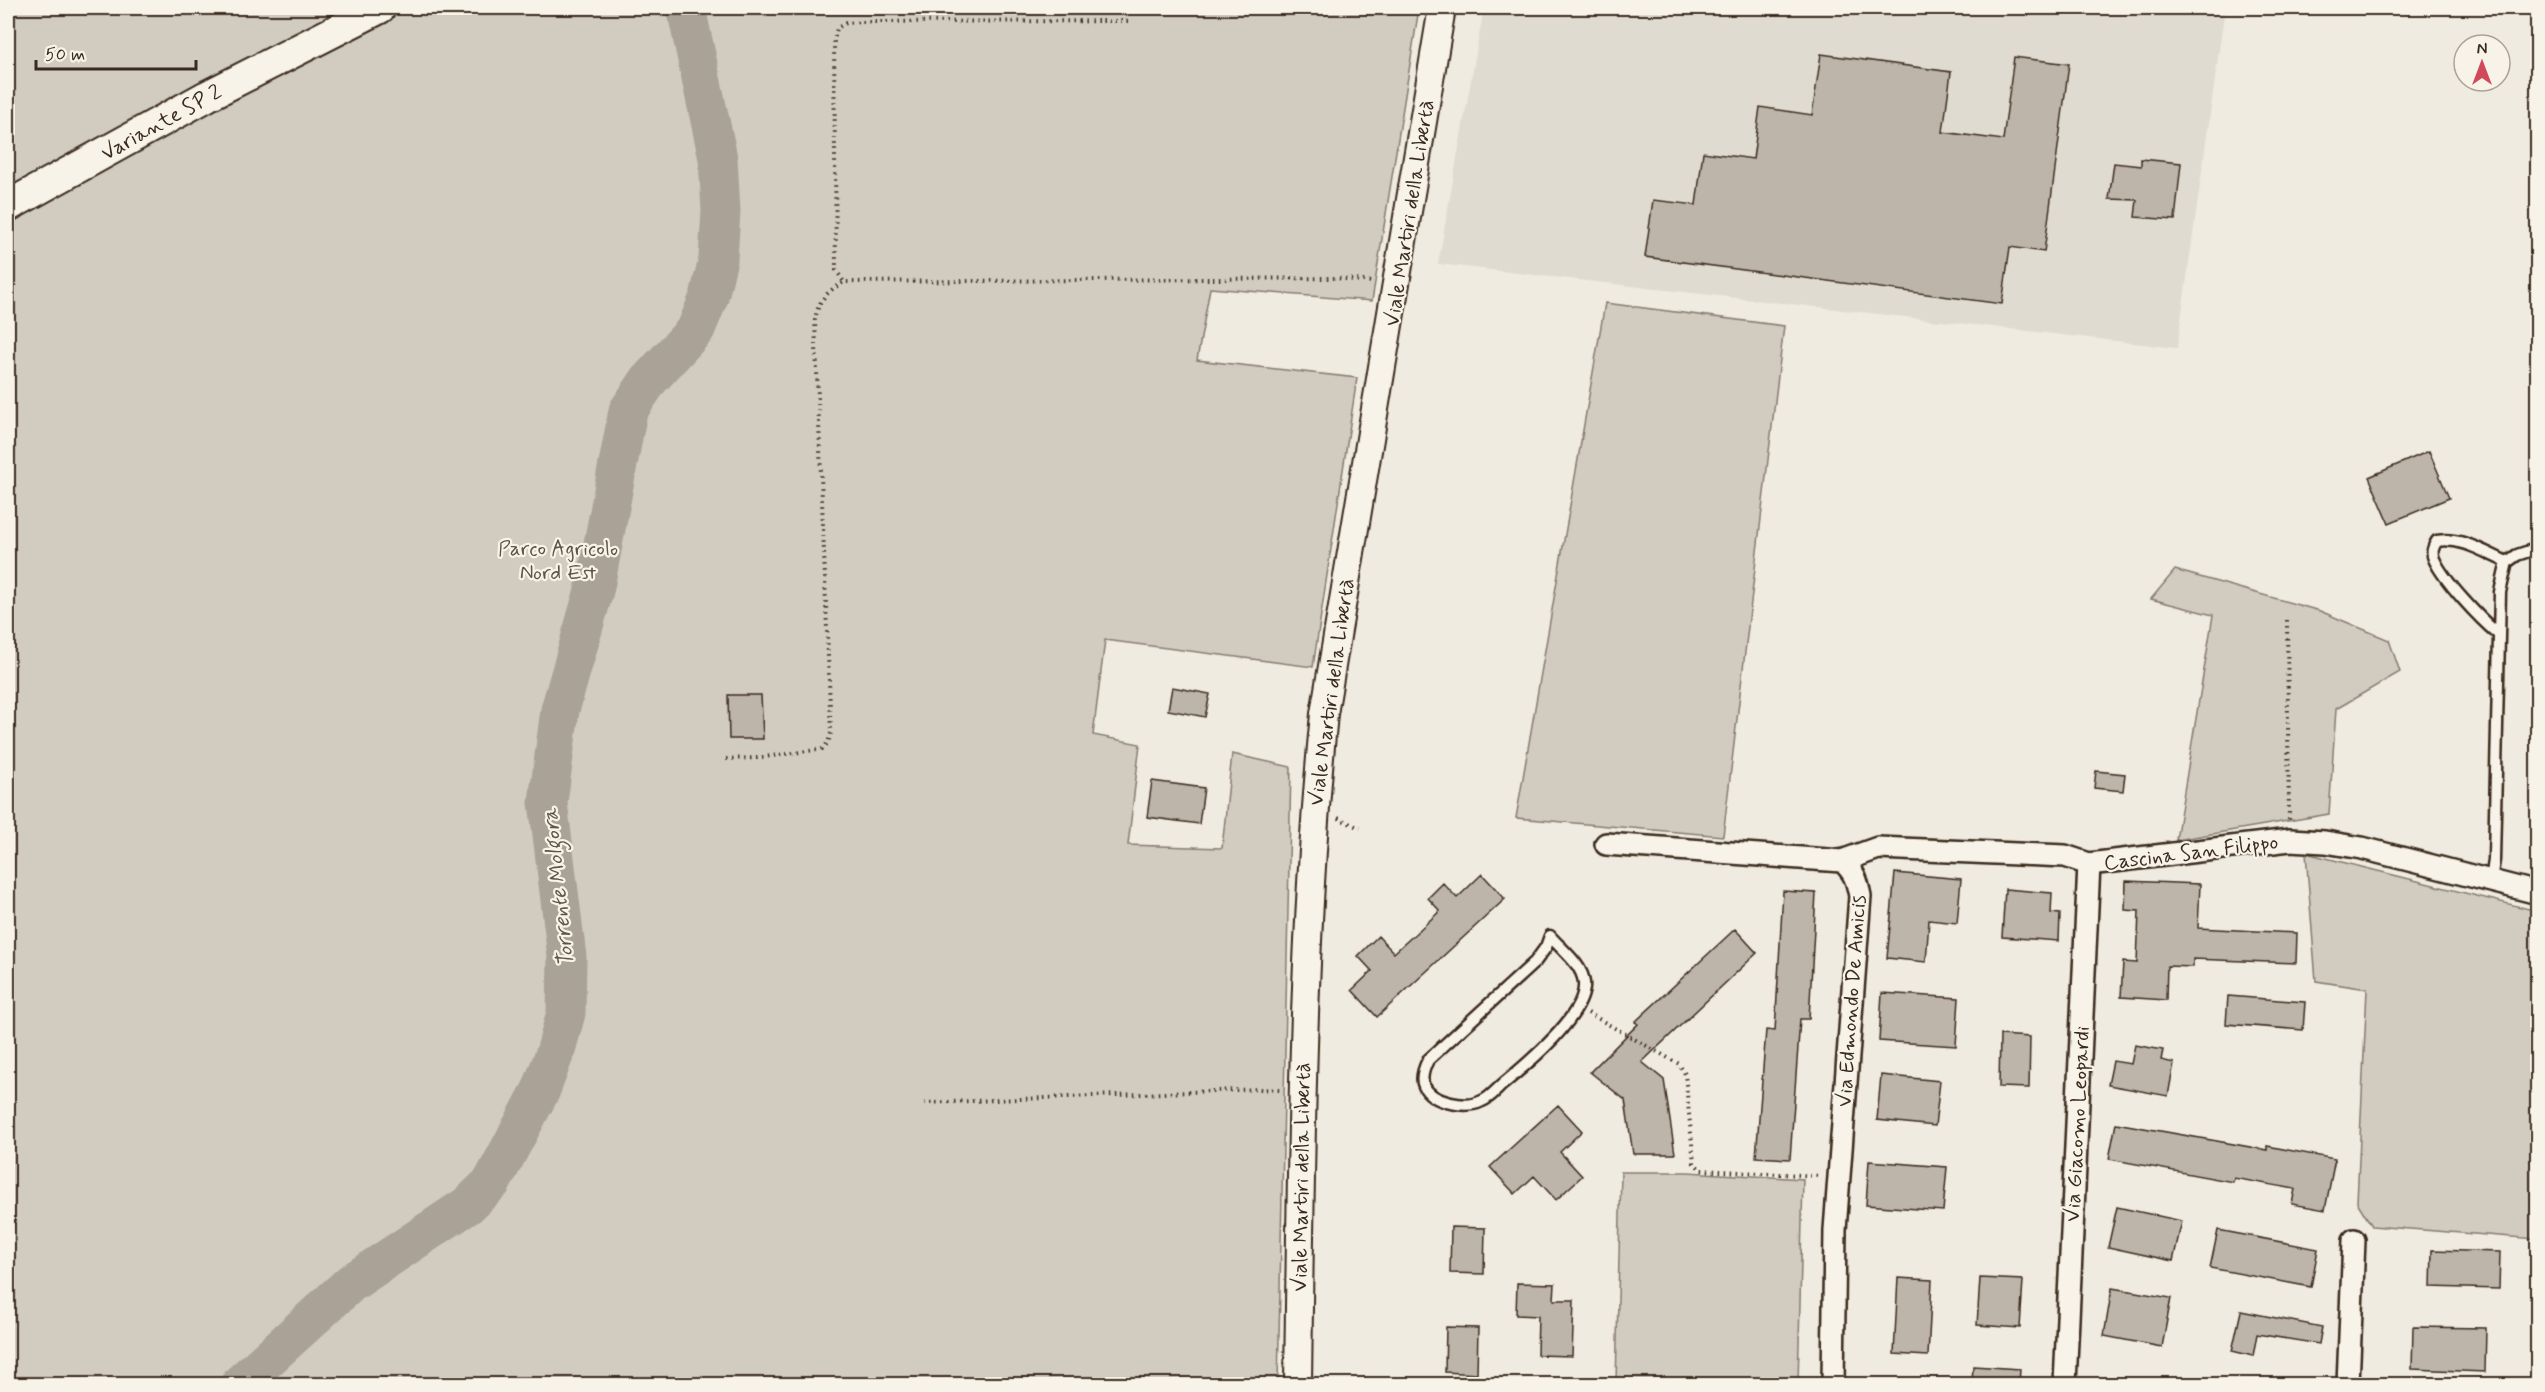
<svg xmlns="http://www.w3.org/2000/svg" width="2545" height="1392" font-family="Mynerve,sans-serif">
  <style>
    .built { fill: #e0dbd0 }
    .green { fill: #d1cbc0; stroke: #867a6f; stroke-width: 1.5 }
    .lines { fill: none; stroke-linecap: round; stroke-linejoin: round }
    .river { stroke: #aaa296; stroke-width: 39 }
    .building { fill: #bdb5aa; stroke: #3b2a1e; stroke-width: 1.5 }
    .service-casing { stroke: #3b2a1e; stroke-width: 15 }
    .minor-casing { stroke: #3b2a1e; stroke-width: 26 }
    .tertiary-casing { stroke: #3b2a1e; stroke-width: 30 }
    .secondary-casing { stroke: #3b2a1e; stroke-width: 34 }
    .path { stroke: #3b2a1e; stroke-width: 4; stroke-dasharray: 1.5 4.5; stroke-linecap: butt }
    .service { stroke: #f7f3e8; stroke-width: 10 }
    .minor { stroke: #f7f3e8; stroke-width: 21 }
    .tertiary { stroke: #f7f3e8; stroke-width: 26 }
    .secondary { stroke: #f7f3e8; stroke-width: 30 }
    .labels { text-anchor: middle; stroke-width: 4.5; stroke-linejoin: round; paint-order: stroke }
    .street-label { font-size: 21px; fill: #3b2a1e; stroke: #f7f3e8 }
    .park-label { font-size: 21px; fill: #605246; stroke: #f7f3e8 }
    .water-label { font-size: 22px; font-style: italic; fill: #625448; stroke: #f7f3e8 }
  </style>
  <rect width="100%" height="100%" fill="#efebe0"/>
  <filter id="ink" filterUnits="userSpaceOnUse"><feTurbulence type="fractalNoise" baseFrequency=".0167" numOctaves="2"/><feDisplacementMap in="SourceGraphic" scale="12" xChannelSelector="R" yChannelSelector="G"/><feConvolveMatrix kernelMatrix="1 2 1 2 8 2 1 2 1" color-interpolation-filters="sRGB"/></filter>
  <g filter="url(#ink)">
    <path class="built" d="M1484 8H2225L2177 348 1438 264Z"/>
    <path class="green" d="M8 8H1419L1372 301 1210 288 1197 360 1357 378 1313 667 1105 640 1093 735 1140 744 1128 845 1222 848 1232 754 1291 767 1278 1384H8Z
      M1605 303 1784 326 1723 836 1516 818Z
      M2175 570 2320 611 2389 640 2400 672 2336 709 2329 814 2176 840 2213 615 2151 599Z
      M2306 853 2537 911V1239L2372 1226 2357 1202 2367 989 2316 981Z
      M1621 1172H1687L1803 1179 1798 1384H1616Z"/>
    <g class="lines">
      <path class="river" d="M240 1384 351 1283 468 1205 492 1182 541 1090 556 1050 566 1013 567 957 548 802 560 710 595 587 628 411 649 380 696 329 709 297 718 259 721 211 718 158 686 8"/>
    </g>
    <path class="building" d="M1821 54 1951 72 1943 132 2003 140 2014 57 2069 64 2044 252 2010 247 2002 304 1645 257 1653 200 1696 205 1703 152 1753 159 1760 107 1812 115Z
      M2141 159 2181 163 2175 220 2135 217 2137 200 2109 199 2114 163 2141 166Z
      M2429 451 2449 498 2389 523 2369 477Z
      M1172 687 1210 694 1205 717 1168 710Z
      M728 695H761L763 739H729Z
      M2096 771 2125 774 2123 791 2094 788Z
      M1152 781 1204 788 1199 824 1147 817Z
      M1895 873 1961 879 1957 923 1929 920 1926 962 1887 958Z
      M1482 874 1505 899 1377 1017 1352 990 1372 971 1358 956 1378 936 1394 953 1440 911 1428 898 1443 883 1457 898Z
      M2126 881 2200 884 2198 928 2297 933 2296 963 2193 959V967L2167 966 2166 1000 2121 997 2123 962 2137 963 2139 911 2125 910Z
      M2005 889 2052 893 2051 913 2060 914 2059 941 2002 937Z
      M1783 891 1816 893 1809 1019H1800L1790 1159 1756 1157 1766 1030 1775 1031Z
      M1735 929 1757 953 1642 1062 1664 1080 1675 1154H1633L1625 1100 1590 1072 1638 1024 1635 1022Z
      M1882 993 1959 998 1956 1046 1879 1041Z
      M2228 996 2305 1002 2303 1030 2226 1024Z
      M2000 1035 2030 1037 2029 1088 1999 1087Z
      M2135 1045 2163 1050 2161 1060 2174 1063 2168 1096 2108 1085 2113 1061 2131 1064Z
      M1881 1075 1940 1081 1935 1126 1877 1120Z
      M1558 1105 1582 1131 1560 1152 1582 1176 1556 1200 1534 1176 1515 1194 1490 1167Z
      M2116 1123 2267 1150V1146L2335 1159 2325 1210 2292 1204 2295 1189 2234 1178 2233 1182 2109 1159Z
      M1869 1161 1947 1167 1943 1211 1866 1205Z
      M2117 1207 2182 1221 2173 1261 2108 1247Z
      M1451 1227 1485 1228 1484 1274 1450 1273Z
      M2218 1230 2318 1249 2311 1287 2210 1268Z
      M2432 1250 2500 1252 2499 1289 2431 1287Z
      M1898 1278 1932 1280 1928 1356 1894 1354Z
      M1980 1278 2023 1280 2020 1328 1977 1325Z
      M1517 1283 1555 1284 1554 1300H1574L1572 1356 1537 1355 1538 1316 1516 1315Z
      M2112 1288 2171 1298 2162 1347 2104 1336Z
      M2241 1311 2322 1327 2319 1344 2257 1334 2253 1356 2232 1351Z
      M1446 1327 1478 1328 1477 1374 1445 1372Z
      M2413 1327 2486 1328 2485 1372 2412 1369Z
      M1973 1366 2020 1369 2019 1384H1972Z"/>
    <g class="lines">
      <g class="service-casing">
        <path id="service" d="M2498 634C2479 618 2444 581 2434 559 2431 552 2433 547 2437 541 2462 537 2484 552 2507 562
          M2491 881 2494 860 2500 592 2507 562 2517 555 2538 548
          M1550 936C1561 949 1583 965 1584 983 1587 1015 1526 1065 1503 1084 1497 1089 1490 1098 1482 1101 1467 1109 1432 1103 1424 1086 1420 1078 1424 1068 1428 1060L1535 962 1546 947Z"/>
      </g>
      <g class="minor-casing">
        <path id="minor" d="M1606 844 1842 861C1854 871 1857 880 1860 896L1835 1230 1833 1384
          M1842 861 1878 848 2065 856 2089 864 2290 840 2325 842 2362 848 2538 893
          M2065 1384 2089 864
          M2348 1384 2354 1240"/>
      </g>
      <g class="tertiary-casing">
        <path id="tertiary" d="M1298 1384C1301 1161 1302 937 1324 714L1442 8"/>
      </g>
      <g class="secondary-casing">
        <path id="secondary" d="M8 206 207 96 380 8"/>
      </g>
      <path class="path" d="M1128 21 861 22 846 23 837 28 834 40 836 270 844 282 1336 278 1373 282
        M2287 620 2289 821
        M726 759 757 758 822 749 828 743 831 733 815 320C818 301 827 291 844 282
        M1338 818 1360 828
        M1588 1013 1679 1064 1685 1074 1694 1163 1701 1170 1820 1176
        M924 1103 1259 1089 1280 1090"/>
      <use href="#service" class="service"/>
      <use href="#minor" class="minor"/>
      <use href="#tertiary" class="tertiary"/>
      <use href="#secondary" class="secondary"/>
    </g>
  </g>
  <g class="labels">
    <g class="street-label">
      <text transform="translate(161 122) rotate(-29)" y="7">Variante SP 2</text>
      <text transform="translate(1409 213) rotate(-81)" y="7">Viale Martiri della Libertà</text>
      <text transform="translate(1331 692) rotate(-82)" y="7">Viale Martiri della Libertà</text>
      <text transform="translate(2191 852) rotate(-7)" y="7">Cascina San Filippo</text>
      <text transform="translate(1851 1001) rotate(-86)" y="7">Via Edmondo De Amicis</text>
      <text transform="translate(2077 1124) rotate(-87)" y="7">Via Giacomo Leopardi</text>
      <text transform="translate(1301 1177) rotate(-89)" y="7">Viale Martiri della Libertà</text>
    </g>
    <g class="park-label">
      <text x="558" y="555">Parco Agricolo<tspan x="558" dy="24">Nord Est</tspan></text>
    </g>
    <g class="water-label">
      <text transform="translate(557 888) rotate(-96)" y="8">Torrente Molgora</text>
    </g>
  </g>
  <rect width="2545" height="1392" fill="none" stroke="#f7f3e8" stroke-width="30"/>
  <rect x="15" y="15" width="2515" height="1362" fill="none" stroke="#3b2a1e" stroke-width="2" filter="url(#ink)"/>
  <g transform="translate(2482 63)"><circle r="28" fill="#f7f3e8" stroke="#aca397" stroke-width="1.5"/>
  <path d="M0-4.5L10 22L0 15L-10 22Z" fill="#d1495b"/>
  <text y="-9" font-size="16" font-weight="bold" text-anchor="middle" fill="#3b2a1e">N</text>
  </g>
  <path d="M36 60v9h160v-9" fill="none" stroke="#3b2a1e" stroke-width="3"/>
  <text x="45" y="60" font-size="18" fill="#3b2a1e" stroke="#f7f3e8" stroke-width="4.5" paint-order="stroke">50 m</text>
</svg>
